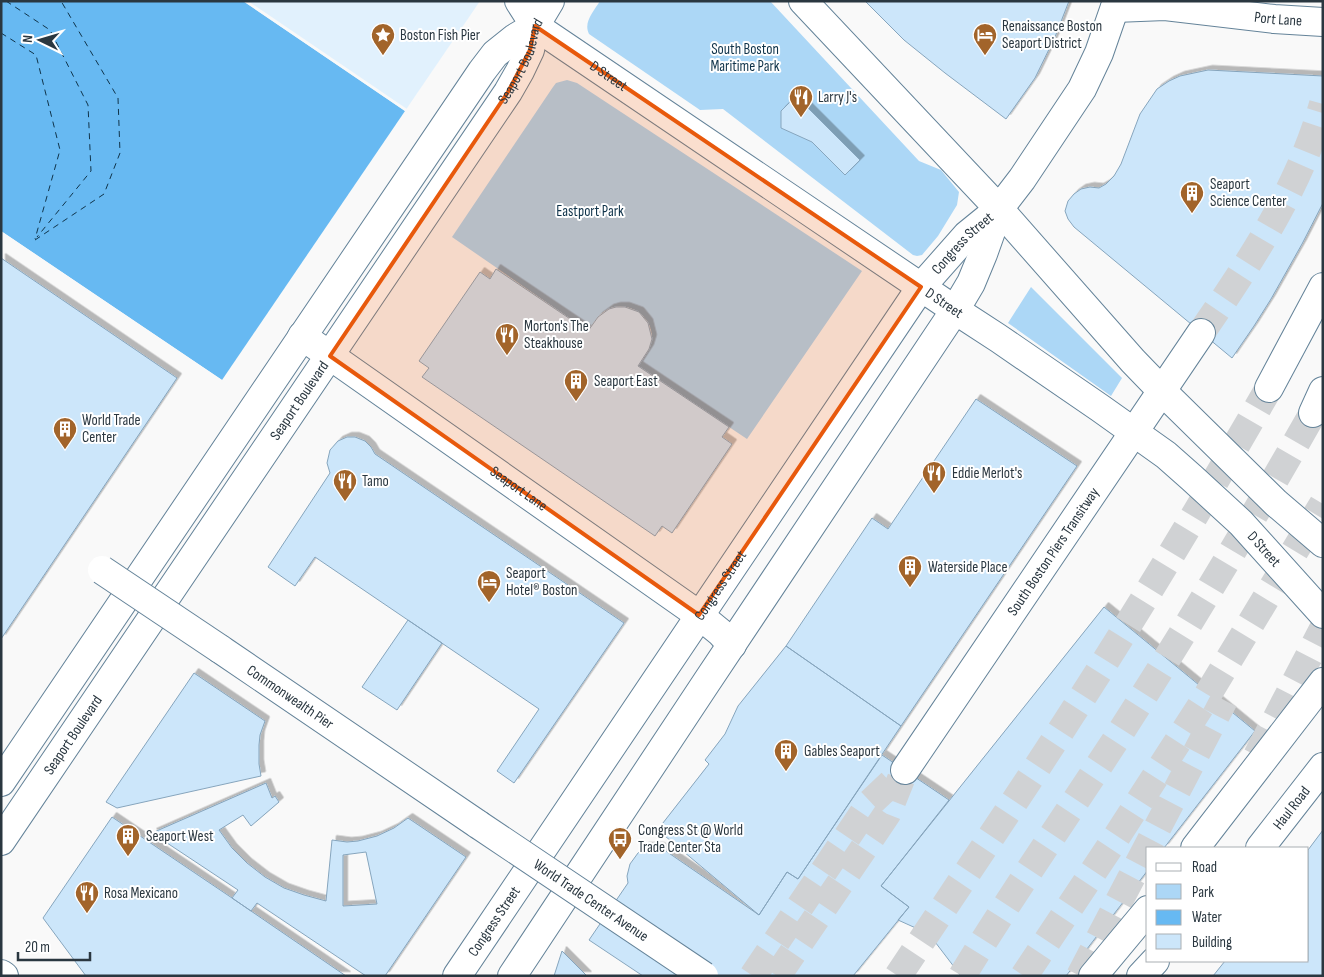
<svg xmlns="http://www.w3.org/2000/svg" width="1324" height="977" font-family="'Sofia Sans Condensed',sans-serif">
  <style>
    .built { fill: #e1f1fd }
    .green { fill: #acd7f6 }
    .water { fill: #67b9f2 }
    .pier { fill: #f9f9f9 }
    .lines { fill: none; stroke-linecap: round; stroke-linejoin: round }
    .ferry { stroke: #10344b; stroke-width: 1; stroke-dasharray: 6 5; stroke-linecap: butt }
    .building { fill: #cce6fa; stroke: #86a5bd; fill-rule: evenodd; filter: url(#shadow) }
    .minor-tunnel { stroke: #d0d2d4; stroke-width: 28; stroke-dasharray: 28 14; stroke-linecap: butt }
    .highway-tunnel { stroke: #d0d2d4; stroke-width: 28; stroke-dasharray: 28 14; stroke-linecap: butt }
    .minor-casing { stroke: #648399; stroke-width: 30 }
    .major-casing { stroke: #648399; stroke-width: 30 }
    .highway-casing { stroke: #648399; stroke-width: 30 }
    .minor { stroke: #fff; stroke-width: 28 }
    .major { stroke: #fff; stroke-width: 28 }
    .highway { stroke: #fff; stroke-width: 28 }
    .minor-bridge-casing { stroke: #648399; stroke-width: 30; stroke-linecap: butt }
    .minor-bridge { stroke: #fff; stroke-width: 28 }
    .marked { fill: #e8590c; fill-opacity: 0.2; stroke: #e8590c; stroke-width: 4; stroke-linejoin: round }
    .labels { text-anchor: middle; stroke-width: 4; stroke-linejoin: round; paint-order: stroke }
    .street-label { font-size: 15px; fill: #2a3740; stroke: #fff }
    .poi-label { font-size: 15px; fill: #2a3740; stroke: #fff; text-anchor: start }
    .park-label { font-size: 15px; fill: #0f334a; stroke: #fff }
  </style>
  <defs>
    <filter id="shadow"><feDropShadow dx="4.5" dy="-4.5" stdDeviation="0" flood-color="#0004"/></filter>
  </defs>
  <rect width="100%" height="100%" fill="#f9f9f9"/>
  <path class="built" d="M243 1H480L405 111Z"/>
  <path class="green" d="M600 1H770L919 161 941 170 959 192 957 205 938 236 922 255 917 256 913 255 723 109 700 110 589 34C583 22 594 11 600 1Z
    M567 80 577 83 862 271 747 439 638 366C644 357 651 349 652 338 653 315 625 298 605 311 597 316 593 324 588 331L452 237 553 87 556 83Z
    M1031 287 1122 378 1111 396 1008 323Z"/>
  <path class="water" d="M1 1H243L405 111 222 380 1 231Z"/>
  <path class="pier" d="M243 1H248L407 109 405 111Z
    M1 231 222 380 221 382 1 234Z"/>
  <g class="lines">
    <path class="ferry" d="M6 1 50 30 88 105 91 171 37 237
      M1 33 36 55 60 150 35 239
      M35 240 104 194 120 153 118 98 61 1"/>
  </g>
  <path class="building" d="M865 1H1069L1055 37 1035 78 1006 119 945 73 904 40Z
    M1208 70 1323 76V203L1302 244 1271 299 1254 326 1232 358 1074 227 1068 219 1065 211 1068 201 1074 194 1081 189 1090 187 1099 188 1106 184 1114 176 1121 164 1140 114 1157 89 1169 81 1180 76Z
    M796 96 860 160 845 175 812 142 781 128V111Z
    M1 258 177 378 1 639Z
    M496 269 588 331 598 317 609 309 616 307H625L639 312 648 323 652 339 649 349 638 366 729 427 722 437 732 444 672 533 662 526 655 536 422 377 429 368 419 361 480 272 490 279Z
    M976 399 1077 466 901 726 786 646 872 518 888 529Z
    M347 437H355L365 441 371 447 375 454 624 623 514 783 497 771 539 709 315 557 295 586 268 567 330 473 327 463 330 450 338 441Z
    M1104 607 1255 731 1164 848H1148V870L1066 976H961L929 934 898 920 909 907 881 886Z
    M408 620 442 643 397 710 362 687Z
    M786 646 901 726 798 879 787 872 759 915 665 836 659 828 709 764 705 760 725 734 738 706Z
    M194 673 265 721 260 735 259 745V764L261 776 117 808 106 802Z
    M882 755 949 800 881 886 909 907 853 976H643L589 940 628 883 627 876 630 864 638 853 644 847H660L759 915 787 872 798 879Z
    M266 783 272 798 275 796 279 802 251 826 243 815 219 830 232 848 247 863 265 877 284 888 304 895 326 901 332 840 347 842 358 841 377 836 394 828 408 818 466 857 385 976H366L257 903 251 911 232 898 238 890 152 833ZM366 852 377 904 343 906V855Z
    M112 817 232 898 346 976H86L43 918Z
    M1323 830V976H1213L1225 961H1308V850Z
    M562 951 587 976H554Z"/>
  <g class="lines">
    <path class="minor-tunnel" d="M1201 333C1250 262 1299 189 1323 104
      M753 976 870 803 905 770
      M777 976 887 814 901 779"/>
    <path class="highway-tunnel" d="M1257 756 1323 629
      M898 976C956 889 1015 802 1071 715 1140 608 1206 498 1269 388
      M962 976C1011 896 1064 819 1115 741 1184 633 1250 524 1313 413
      M1024 976 1117 836 1202 704 1323 504
      M1080 976 1224 700"/>
    <g class="minor-casing">
      <g id="minor">
        <path d="M519 1 535 26"/>
        <path id="s1" d="M1115 8 1165 6 1274 19 1323 22"/>
        <path d="M999 209 1022 179 1082 89 1099 53 1117 1"/>
        <path id="s2" d="M302 336 699 615 721 633 732 645"/>
        <path id="s3" d="M220 649 479 825"/>
        <path id="s4" d="M905 770 1201 333"/>
      </g>
    </g>
    <g class="major-casing">
      <g id="major">
        <path d="M803 1 999 209 1133 361 1162 391 1276 503 1323 543"/>
        <path id="s5" d="M535 26 955 310 998 338 1100 408 1166 455 1192 478 1241 523 1323 614"/>
        <path d="M1 782 482 71 495 54 515 38 535 26"/>
        <path id="s6" d="M1 841 508 92 520 71 530 50 535 26 550 1"/>
        <path d="M1195 848 1323 682"/>
        <path id="s7" d="M1260 848 1323 767"/>
        <path d="M1 974 4 976"/>
        <path id="s8" d="M457 976 921 287 967 235 999 209"/>
        <path d="M512 976 706 683 955 310 971 283 983 254 999 209"/>
        <path d="M1093 976 1148 910"/>
        <path d="M1141 976 1155 961"/>
      </g>
    </g>
    <g class="highway-casing">
      <path id="highway" d="M1269 388 1323 287
        M1313 413 1323 391"/>
    </g>
    <use href="#minor" class="minor"/>
    <use href="#major" class="major"/>
    <use href="#highway" class="highway"/>
    <g class="minor-bridge-casing">
      <g id="minor-bridge">
        <path d="M102 570 220 649"/>
        <path id="s9" d="M479 825 704 976"/>
      </g>
    </g>
    <use href="#minor-bridge" class="minor-bridge"/>
  </g>
  <path class="marked" d="M535 26 921 287 699 615 330 356 508 92 530 50Z"/>
  <defs>
    <g id="sight-pin" transform="scale(1.25)"><path d="M0 17L-7.5 6A9.5 9.5 0 1 1 7.5 6Z" fill="#a2642a" stroke="#fff"/><path d="M0-6L1.8-2.2L6-1.7L2.9 1.2L3.7 5.4L0 3.3L-3.7 5.4L-2.9 1.2L-6-1.7L-1.8-2.2Z" fill="#fff"/></g>
    <g id="hotel-pin" transform="scale(1.25)"><path d="M0 17L-7.5 6A9.5 9.5 0 1 1 7.5 6Z" fill="#a2642a" stroke="#fff"/><path d="M-6-4.5h1.5V1H6V5H4.5V3h-9V5H-6ZM-4 0a1.8 1.8 0 1 1 3.6 0ZM.5 0V-2.5h3Q6-2.5 6 0Z" fill="#fff"/></g>
    <g id="restaurant-pin" transform="scale(1.25)"><path d="M0 17L-7.5 6A9.5 9.5 0 1 1 7.5 6Z" fill="#a2642a" stroke="#fff"/><path d="M-5-6h1v4h1v-4h1v4h1v-4h1v5L-1.5 .5V6h-2V.5L-5-1ZM5-6V6H3V1.5H1.5Q1.5-4 5-6Z" fill="#fff"/></g>
    <g id="building-pin" transform="scale(1.25)"><path d="M0 17L-7.5 6A9.5 9.5 0 1 1 7.5 6Z" fill="#a2642a" stroke="#fff"/><path d="M-4-6H4V6H1V3H-1V6H-4ZM-2.5-4.3h1.7v1.8h-1.7ZM.8-4.3h1.7v1.8H.8ZM-2.5-1h1.7V.8h-1.7ZM.8-1h1.7V.8H.8Z" fill="#fff"/></g>
    <g id="bus-pin" transform="scale(1.25)"><path d="M0 17L-7.5 6A9.5 9.5 0 1 1 7.5 6Z" fill="#a2642a" stroke="#fff"/><path d="M-5-6H5V4H4V6H2V4H-2V6H-4V4H-5ZM-3.5-4V0h7V-4ZM-3.5 1.2v1.5H-2V1.2ZM2 1.2v1.5H3.5V1.2Z" fill="#fff"/></g>
  </defs>
  <g fill-rule="evenodd">
    <use href="#sight-pin" x="383" y="35"/>
    <use href="#hotel-pin" x="985" y="35"/>
    <use href="#restaurant-pin" x="801" y="97"/>
    <use href="#building-pin" x="1192" y="193"/>
    <use href="#restaurant-pin" x="507" y="335"/>
    <use href="#building-pin" x="576" y="381"/>
    <use href="#building-pin" x="65" y="429"/>
    <use href="#restaurant-pin" x="934" y="473"/>
    <use href="#restaurant-pin" x="345" y="481"/>
    <use href="#building-pin" x="910" y="567"/>
    <use href="#hotel-pin" x="489" y="582"/>
    <use href="#building-pin" x="786" y="751"/>
    <use href="#building-pin" x="128" y="836"/>
    <use href="#bus-pin" x="620" y="839"/>
    <use href="#restaurant-pin" x="87" y="893"/>
  </g>
  <g class="labels">
    <g class="street-label">
      <text dy="5" stroke="none"><textPath href="#s1" startOffset="164">Port Lane</textPath></text>
      <text dy="5" stroke="none"><textPath href="#s6" startOffset="938">Seaport Boulevard</textPath></text>
      <text dy="5" stroke="none"><textPath href="#s5" startOffset="89">D Street</textPath></text>
      <text dy="5" stroke="none"><textPath href="#s8" startOffset="891">Congress Street</textPath></text>
      <text dy="5" stroke="none"><textPath href="#s5" startOffset="494">D Street</textPath></text>
      <text dy="5" stroke="none"><textPath href="#s6" startOffset="532">Seaport Boulevard</textPath></text>
      <text dy="5" stroke="none"><textPath href="#s2" startOffset="265">Seaport Lane</textPath></text>
      <text dy="5" stroke="none"><textPath href="#s5" startOffset="899">D Street</textPath></text>
      <text dy="5" stroke="none"><textPath href="#s4" startOffset="264">South Boston Piers Transitway</textPath></text>
      <text dy="5" stroke="none"><textPath href="#s8" startOffset="471">Congress Street</textPath></text>
      <text dy="5" stroke="none"><textPath href="#s3" startOffset="85">Commonwealth Pier</textPath></text>
      <text dy="5" stroke="none"><textPath href="#s6" startOffset="128">Seaport Boulevard</textPath></text>
      <text dy="5" stroke="none"><textPath href="#s7" startOffset="51">Haul Road</textPath></text>
      <text dy="5" stroke="none"><textPath href="#s9" startOffset="135">World Trade Center Avenue</textPath></text>
      <text dy="5" stroke="none"><textPath href="#s8" startOffset="66">Congress Street</textPath></text>
    </g>
    <g class="poi-label">
      <text x="1002" y="31">Renaissance Boston<tspan x="1002" dy="17">Seaport District</tspan></text>
      <text x="400" y="40">Boston Fish Pier</text>
      <text x="818" y="102">Larry J's</text>
      <text x="1210" y="189">Seaport<tspan x="1210" dy="17">Science Center</tspan></text>
      <text x="524" y="331">Morton's The<tspan x="524" dy="17">Steakhouse</tspan></text>
      <text x="594" y="386">Seaport East</text>
      <text x="82" y="425">World Trade<tspan x="82" dy="17">Center</tspan></text>
      <text x="952" y="478">Eddie Merlot's</text>
      <text x="362" y="486">Tamo</text>
      <text x="928" y="572">Waterside Place</text>
      <text x="506" y="578">Seaport<tspan x="506" dy="17">Hotel® Boston</tspan></text>
      <text x="804" y="756">Gables Seaport</text>
      <text x="638" y="835">Congress St @ World<tspan x="638" dy="17">Trade Center Sta</tspan></text>
      <text x="146" y="841">Seaport West</text>
      <text x="104" y="898">Rosa Mexicano</text>
    </g>
    <g class="park-label">
      <text x="745" y="54">South Boston<tspan x="745" dy="17">Maritime Park</tspan></text>
      <text x="590" y="216">Eastport Park</text>
    </g>
  </g>
  <rect width="1324" height="977" fill="none" stroke="#2a3740" stroke-width="5"/>
  <rect x="1146" y="847" width="162" height="115" fill="#ffffff" stroke="#aaafb3"/>
  <rect x="1156" y="863" width="25" height="8" fill="#ffffff" stroke="#aaafb3"/>
  <text x="1192" y="872" font-size="15" fill="#2a3740">Road</text>
  <rect x="1156" y="884" width="25" height="15" fill="#acd7f6" stroke="#aaafb3"/>
  <text x="1192" y="897" font-size="15" fill="#2a3740">Park</text>
  <rect x="1156" y="910" width="25" height="15" fill="#67b9f2" stroke="#aaafb3"/>
  <text x="1192" y="922" font-size="15" fill="#2a3740">Water</text>
  <rect x="1156" y="934" width="25" height="15" fill="#cce6fa" stroke="#aaafb3"/>
  <text x="1192" y="947" font-size="15" fill="#2a3740">Building</text>
  <g transform="translate(40 40) rotate(275)" stroke="#ffffff" stroke-width="4" paint-order="stroke">
  <path d="M0-4L9 19L0 12L-9 19Z" fill="#2a3740"/>
  <text y="-8" font-size="14" font-weight="bold" text-anchor="middle" fill="#2a3740">N</text>
  </g>
  <path d="M18 952v8h72v-8" fill="none" stroke="#2a3740" stroke-width="2.5"/>
  <text x="25" y="952" font-size="15" fill="#2a3740" stroke="#ffffff" stroke-width="4" paint-order="stroke">20 m</text>
</svg>
